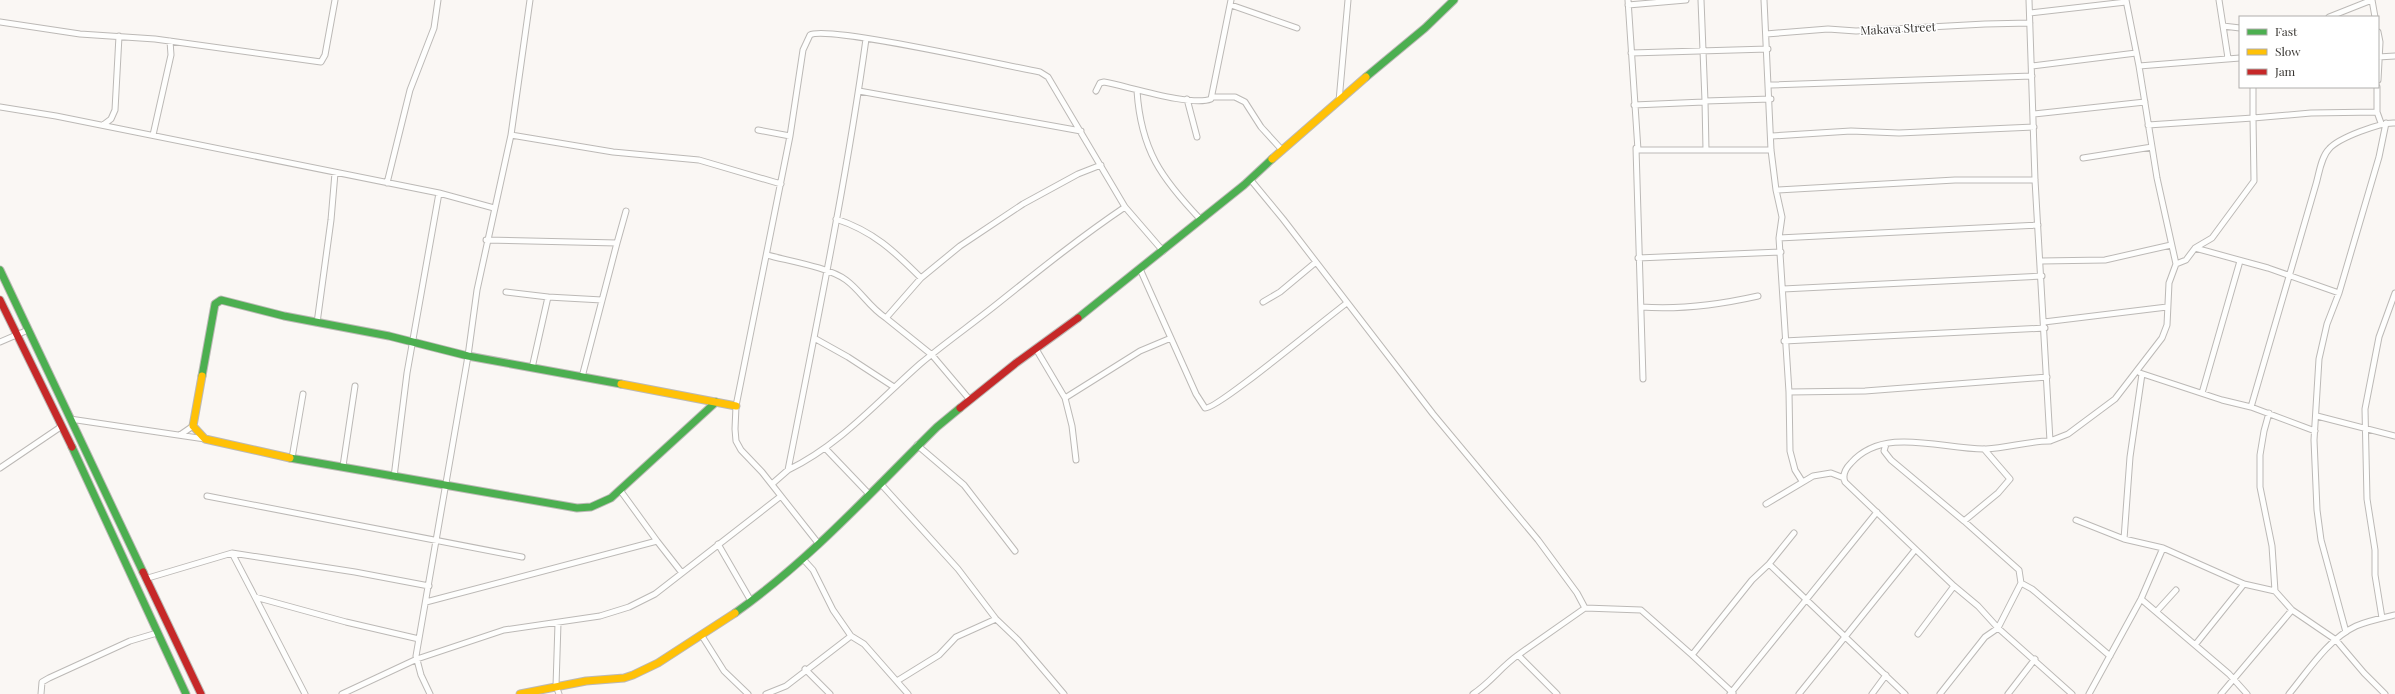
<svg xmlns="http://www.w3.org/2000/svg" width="2395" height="694" font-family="'Playfair Display',serif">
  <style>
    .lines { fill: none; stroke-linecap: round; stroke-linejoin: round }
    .street-casing { stroke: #bcb9b6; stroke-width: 7 }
    .fast-casing { stroke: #bcb9b6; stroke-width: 9 }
    .slow-casing { stroke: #bcb9b6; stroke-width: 9 }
    .jam-casing { stroke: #bcb9b6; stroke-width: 9 }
    .street { stroke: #fefefd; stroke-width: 5 }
    .fast { stroke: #4caf50; stroke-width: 7 }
    .slow { stroke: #ffc107; stroke-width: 7 }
    .jam { stroke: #c62828; stroke-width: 7 }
    .labels { text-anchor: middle; stroke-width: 3; stroke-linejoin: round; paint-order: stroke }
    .street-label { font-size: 12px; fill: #373430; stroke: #fff }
  </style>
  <rect width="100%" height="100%" fill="#faf7f4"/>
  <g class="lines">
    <g class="street-casing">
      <path id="street" d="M1628 0 1638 150H1771
        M1701 0 1705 101
        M1764 0 1771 150 1776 190 1782 217 1779 238 1789 392 1790 451 1795 470 1802 481
        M2029 0 2035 180 2050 441C2028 441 2008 448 1986 449 1943 450 1885 425 1851 463 1846 468 1842 475 1845 482L1954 586 1978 606 1998 628 2072 694
        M2126 0 2139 66 2157 178 2176 264
        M2219 0 2228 58
        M2372 0 2375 17
        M1231 5 1297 28
        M1628 5 1686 0
        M2030 13 2126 2
        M2329 17 2372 0
        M0 22 80 34 155 39 321 62 325 55 335 0
        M2223 26 2240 28
        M2378 32 2380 42 2378 80
        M1766 34 1828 29 1856 31 1985 24 2030 23
        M1631 53 1768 49
        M2378 57 2395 56
        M2032 66 2136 53
        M2139 66 2240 58
        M1770 85 2032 76
        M2253 87V118L2311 113 2377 112
        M2377 87V112L2381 123
        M859 91 1081 131
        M1096 91 1100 83 1104 82C1127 86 1191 107 1211 99L1231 0
        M1137 91C1141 150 1161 178 1201 220
        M1213 97H1235L1245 102 1261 127 1282 150
        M1187 99 1197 137
        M1339 101 1348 0
        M1634 105 1704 102
        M0 107 56 116 439 193
        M2034 114 2145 102
        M103 125 111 119 115 110 119 36
        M758 130 790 136
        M153 135 171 55 170 41
        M511 135 613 152 699 160 781 184
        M1772 136 1851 131 1899 133 2034 127
        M1636 148 1643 379
        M1706 150 1705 101 1771 99
        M2083 158 2152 147
        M1250 179 1283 219 1433 414 1538 540 1577 593 1585 608 1641 610 1692 655
        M387 183 410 90 434 28 438 0
        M1776 190 1955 180H2035
        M836 219C873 231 894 251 921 278
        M1779 238 2038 225
        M486 240 617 243 582 377
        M617 243 626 211
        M2195 248 2268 268 2339 293 2379 157 2386 123
        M767 255C789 261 828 267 846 280 861 291 869 307 886 318
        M1638 258 1781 252
        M2041 261 2105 260 2171 245
        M1140 269 1196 394 1205 408C1217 410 1327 317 1347 303
        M1783 289 2042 276
        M506 292 548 297
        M2339 293 2327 324 2319 359 2314 440 2317 510 2321 540 2346 632
        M1263 302 1280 292 1316 262
        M1641 307C1681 310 1718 305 1758 296
        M2044 322 2167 307
        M317 323 331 220 335 173
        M814 338 848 357 894 387
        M1784 341 2045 328
        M0 342 28 330
        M1036 349 1065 398 1072 426 1076 460
        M532 368 548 297 602 300
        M2140 373 2222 400 2251 407 2315 431
        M2142 374 2130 457 2124 539 2163 548 2244 584 2275 591 2292 610 2336 640 2364 673 2385 694
        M1789 392 1865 391 2047 377
        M2202 393 2240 261
        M1065 398 1140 351 1171 338
        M970 400 932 355 886 318 921 278 960 246 1023 204 1078 174 1101 165
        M2251 407 2316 184C2319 174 2321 157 2329 149 2338 138 2381 122 2395 123
        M2269 413 2264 431 2260 455V487L2272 546 2275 591
        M2317 416 2395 436
        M70 419 205 439
        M180 435 193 426
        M2050 441 2068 434 2115 399 2162 338 2167 325 2169 283 2176 264 2186 260 2195 248 2212 238 2254 181 2253 118 2148 125
        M1886 444 1884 451 1891 460 1964 521 1998 493 2010 479 1984 449
        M917 445 964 485 1015 551
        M825 448 868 493
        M292 458 303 394
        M343 466 355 386
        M0 468 62 426
        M788 470C840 445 878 401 920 364 946 342 975 322 1002 300 1042 268 1082 236 1125 207
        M394 477 407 373 439 193 494 208
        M880 483 958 569 996 619 1018 640 1064 694
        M772 484 788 470C816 327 846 183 866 39
        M620 490 657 541
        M207 496 522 557
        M1766 504 1813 476 1831 473 1844 478
        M2076 520 2124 539
        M818 543 762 472 741 450 736 441 735 429 736 406 790 136 803 50 810 35C827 25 1007 66 1040 72L1048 77 1125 207 1163 251
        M718 544 751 601
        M803 559 813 570 833 610 851 636 864 644 908 694
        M1769 564 1905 694
        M148 578 232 553
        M2021 583 2032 589 2110 656
        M2244 584 2195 645 2229 674 2247 694
        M255 597 305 694
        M2141 599 2195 645
        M426 602 657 541 682 573
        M2156 612 2176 590
        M2382 618 2375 575V550L2367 499 2365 409 2379 337 2395 293
        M558 623 556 686 559 694
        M1918 634 1954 586
        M702 636 724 671 748 694
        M419 639 346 622 255 597 232 553 355 572 429 586
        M805 669 830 694
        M897 681 939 655 956 637 996 619
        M1733 693 1692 655 1752 580 1769 564 1794 533
        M41 694 42 682 49 678 130 641 157 633
        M342 694 417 659 504 630 600 616 629 607 655 594 781 496
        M430 694 421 675 416 656 468 356 477 290 511 135 530 0
        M766 694 786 686 851 636
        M1473 694C1490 683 1501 667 1518 655
        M1557 694 1518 655 1585 608
        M1730 694 1877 512
        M1799 694 1915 550
        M1872 694 1886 675
        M1940 694 1985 637 1998 628 2021 583 2019 570 1964 521
        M2008 694 2035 659
        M2089 694 2141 599 2163 548
        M2221 694 2292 610
        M2289 694C2308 671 2328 639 2356 626 2368 621 2382 618 2395 615"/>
    </g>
    <g class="fast-casing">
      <path id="fast" d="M1366 77 1425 28 1454 0
        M0 270 143 572
        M1078 318 1244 185 1272 159
        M202 376 215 304 221 300 284 316 389 336 468 356 621 384
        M72 447 186 694
        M290 458 577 508 591 507 611 498 716 402
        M735 613C810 560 872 491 937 427L960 408"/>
    </g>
    <g class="slow-casing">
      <path id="slow" d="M1272 159 1366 77
        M202 376 193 426 205 439 290 458
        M621 384 736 406
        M520 694 586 681 624 678 633 675 658 663 735 613"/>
    </g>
    <g class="jam-casing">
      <path id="jam" d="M0 300 72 447
        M960 408 1016 363 1078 318
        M143 572 201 694"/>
    </g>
    <use href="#street" class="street"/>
    <use href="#fast" class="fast"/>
    <use href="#slow" class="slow"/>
    <use href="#jam" class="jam"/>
  </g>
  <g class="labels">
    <g class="street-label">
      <text transform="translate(1898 29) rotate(-3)" y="4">Makava Street</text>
    </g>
  </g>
  <rect x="2239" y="16" width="140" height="72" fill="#ffffff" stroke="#afaeac"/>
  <rect x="2247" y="29" width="20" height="6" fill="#4caf50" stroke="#afaeac"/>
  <text x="2275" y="36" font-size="12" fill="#373430">Fast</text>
  <rect x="2247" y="49" width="20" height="6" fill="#ffc107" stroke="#afaeac"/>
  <text x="2275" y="56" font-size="12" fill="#373430">Slow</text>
  <rect x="2247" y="69" width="20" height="6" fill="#c62828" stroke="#afaeac"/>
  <text x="2275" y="76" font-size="12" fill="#373430">Jam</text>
</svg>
